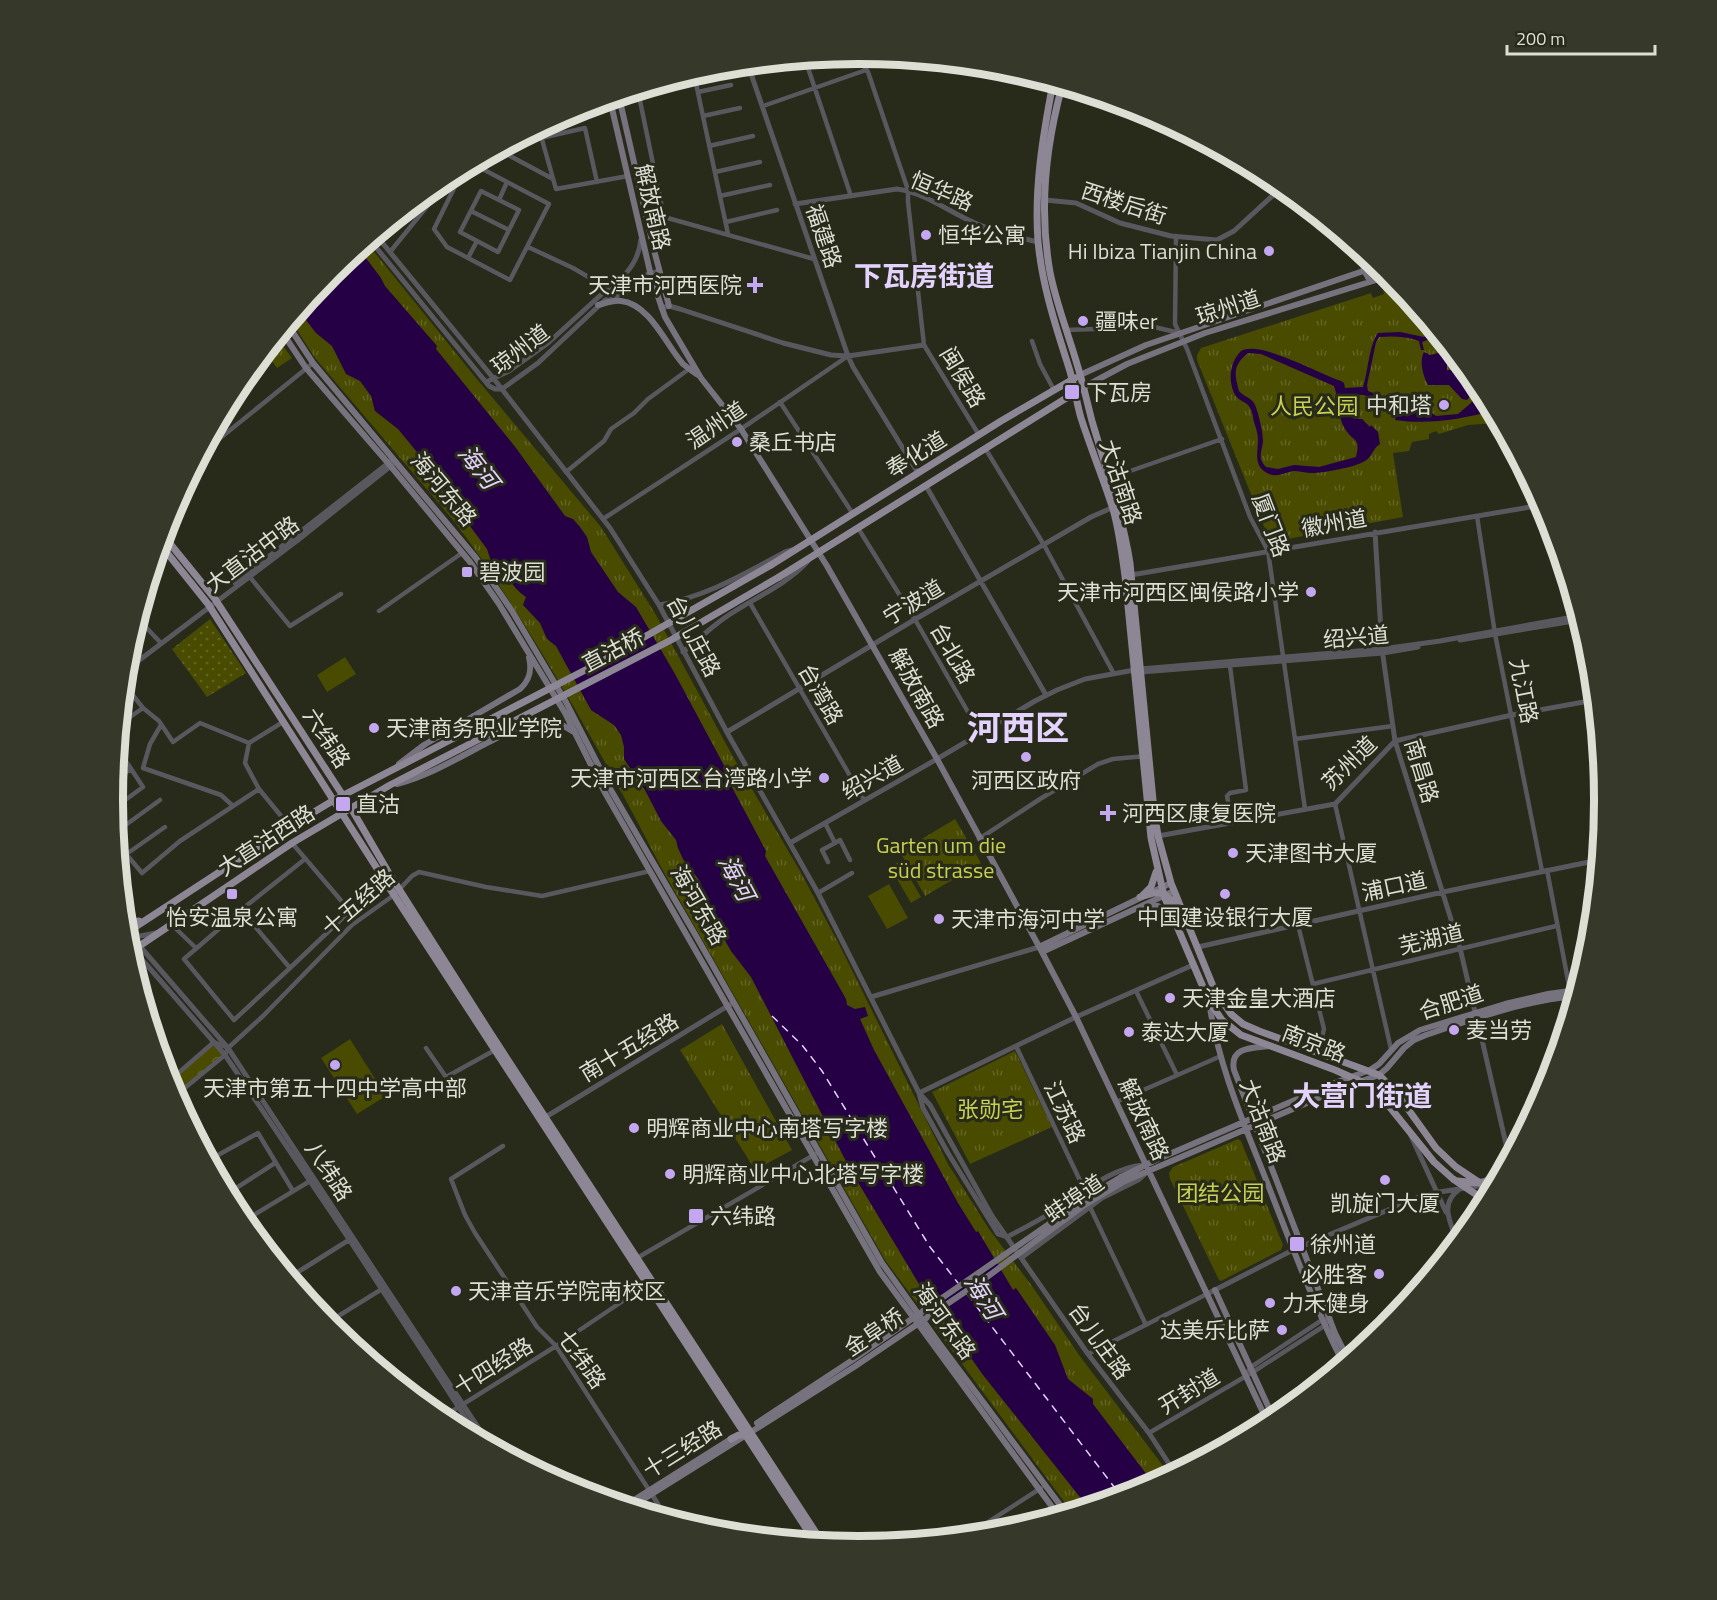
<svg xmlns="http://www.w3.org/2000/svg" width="1717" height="1600" font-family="'Titillium Web','Noto Sans SC',sans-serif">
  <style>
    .grass { fill: url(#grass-tufts) }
    .forest { fill: url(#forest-crowns) }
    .garden { fill: url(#garden-dots) }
    .pitch { fill: #484b00 }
    .water { fill: #250044; fill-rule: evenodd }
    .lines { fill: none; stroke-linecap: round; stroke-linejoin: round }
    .ferry { stroke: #e3d3fe; stroke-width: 1.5; stroke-dasharray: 8 6; stroke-linecap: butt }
    .minor { stroke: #5a585f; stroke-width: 4.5 }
    .tertiary { stroke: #5a585f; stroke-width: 5 }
    .secondary { stroke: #76727e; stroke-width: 6 }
    .primary { stroke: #8c8695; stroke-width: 7 }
    .secondary-bridge { stroke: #76727e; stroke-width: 6 }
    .primary-bridge { stroke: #8c8695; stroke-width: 7 }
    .poi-dot { fill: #c4a7f1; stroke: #282a1a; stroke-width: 2 }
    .labels { text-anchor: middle; stroke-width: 6; stroke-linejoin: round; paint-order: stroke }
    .street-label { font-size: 22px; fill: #ddded4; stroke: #282a1a }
    .poi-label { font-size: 22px; fill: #ddded4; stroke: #282a1a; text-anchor: start }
    .park-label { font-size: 22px; fill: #c8d050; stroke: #282a1a }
    .water-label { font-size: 24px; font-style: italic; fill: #e3d3fe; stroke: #282a1a }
    .district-label { font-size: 28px; font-weight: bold; fill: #e3d3fe; stroke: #282a1a }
    .town-label { font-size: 34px; font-weight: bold; fill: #e3d3fe; stroke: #282a1a }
    .rim { fill: none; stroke: #ddded4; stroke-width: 8 }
  </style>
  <defs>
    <pattern id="grass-tufts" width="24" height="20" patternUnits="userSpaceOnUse" patternTransform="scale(1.5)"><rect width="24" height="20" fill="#484b00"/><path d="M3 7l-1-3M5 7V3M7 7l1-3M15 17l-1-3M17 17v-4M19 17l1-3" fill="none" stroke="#626424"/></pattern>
    <pattern id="forest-crowns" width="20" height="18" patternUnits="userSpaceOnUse" patternTransform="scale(1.5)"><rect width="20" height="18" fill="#484b00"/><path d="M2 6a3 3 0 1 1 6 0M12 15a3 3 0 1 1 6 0" fill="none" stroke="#626424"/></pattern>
    <pattern id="garden-dots" width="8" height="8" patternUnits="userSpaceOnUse" patternTransform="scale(1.5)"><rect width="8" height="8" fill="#484b00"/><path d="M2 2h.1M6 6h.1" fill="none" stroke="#626424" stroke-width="1.8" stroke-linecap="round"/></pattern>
  </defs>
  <rect width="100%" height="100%" fill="#282a1a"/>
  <path class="grass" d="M367 243 476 378 601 527 656 615 732 755 800 871 841 948 948 1164 989 1229 1032 1286 1079 1355 1170 1475 1144 1489 1071 1511 885 1260 662 869C624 795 583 721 540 650 512 605 485 561 453 520L315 358 291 321 331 272Z
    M1396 285 1479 386 1499 423 1468 425 1439 434 1436 431 1429 434V439L1412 442 1409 451 1393 453 1403 517 1277 541 1269 539 1197 360V355L1201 348 1371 293 1373 298 1384 294 1383 289Z
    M277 338 292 358 277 368 265 352Z
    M955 819 981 863 925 896 900 852Z
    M722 1024 792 1150 755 1170 680 1050Z
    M1015 1051 1052 1127 970 1164 932 1092Z
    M1238 1139 1241 1141 1283 1245 1281 1250 1221 1281 1219 1280 1170 1179 1169 1173 1173 1167Z"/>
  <path class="forest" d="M213 1044 225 1057 175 1096 168 1082Z"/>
  <path class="garden" d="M210 619 246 673 207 697 172 649Z"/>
  <path class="pitch" d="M345 657 356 674 327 692 317 675Z
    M900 861 921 897 911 903 890 867Z
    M889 884 908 918 887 929 868 896Z
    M350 1039 386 1096 357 1114 321 1058Z"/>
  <path class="water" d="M359 249 381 278 385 286 437 346 436 349 516 448 565 516 573 519 580 527 587 537 591 552 618 592 636 607 675 674 727 771 726 776 766 851 765 856 846 999 847 1005 855 1009 865 1007 868 1016 860 1019 874 1050 958 1203 976 1232 978 1231 1013 1290 1016 1288 1055 1345 1068 1379 1093 1399V1404L1154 1484 1144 1489 1087 1506 983 1375 919 1284 850 1169 751 977 731 951 711 916 708 902 699 880 683 859 678 848 676 840 661 821 645 790 624 759V747L621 735 614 725 591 710 556 646 547 639 540 623 523 605 526 597C513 588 507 578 503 563L492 564 487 549 436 480 435 474 398 429 375 411 371 396 360 381 346 374 332 346 316 333 299 311 331 272Z
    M1400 332 1424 337 1435 332 1438 336 1422 342 1424 350H1421L1419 341C1406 336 1392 336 1379 337L1376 342 1367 385 1368 391C1387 399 1408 400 1427 408L1428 410 1436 416 1458 414 1471 403 1479 387 1493 411C1460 419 1429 425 1395 420L1397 408 1395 405C1385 403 1366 393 1356 395 1352 396 1352 398 1350 402 1347 411 1350 412 1355 419H1362L1370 427 1371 425 1378 432 1380 444C1373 448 1372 457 1365 461 1356 467 1323 473 1312 473 1306 473 1299 471 1293 471 1284 473 1276 478 1267 473 1253 465 1258 453 1258 440 1258 434 1256 428 1254 422 1253 417 1252 409 1248 405 1244 401 1237 400 1234 393 1228 379 1230 362 1241 351 1260 340 1319 374 1341 381L1344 383 1345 388 1363 387C1368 372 1369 345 1378 333ZM1248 353 1261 354 1334 386C1339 399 1337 416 1345 429 1353 442 1361 437 1356 457L1319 467 1294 465 1278 469 1266 467C1257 458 1262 452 1263 441 1263 432 1258 410 1254 403 1251 398 1243 396 1239 391 1234 374 1233 365 1248 353Z
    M1445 345 1464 367H1459L1456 363H1449L1447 365V370H1453L1459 375H1463L1467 371 1476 382 1472 394 1467 400 1462 399 1449 385H1428C1423 376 1419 361 1424 352L1430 355 1442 352Z"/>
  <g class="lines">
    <path class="ferry" d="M772 1016 802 1045 822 1071 930 1247 958 1283
      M967 1294 1121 1496"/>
    <path class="minor" d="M856 54 868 72 908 190V202L924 345 979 435
      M805 59 851 196
      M694 74 728 234
      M638 91 664 217 814 259
      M698 92 731 85
      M766 105 866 70
      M703 116 740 108
      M539 129 556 189 628 176
      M541 138 585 128 597 182
      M709 146 753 136
      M499 150 553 179
      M463 170 434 229 447 247 510 280 549 204 473 164
      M715 172 760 162
      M481 191 519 210 498 252 460 232Z
      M720 196 770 185
      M499 200 507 182
      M471 211 509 230
      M726 222 777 210
      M1176 236 1175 324 1187 349 1250 517 1268 551 1305 809
      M528 247 573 268 609 289
      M390 252 433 199 435 187
      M468 258 477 241
      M1066 330 1154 327 1180 333
      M1032 341 1040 364 1054 390
      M780 402 853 514
      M985 448 1044 545 1114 674
      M203 452 313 363
      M566 472 604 441 611 429 634 413 648 399 689 369
      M1110 478 1222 439
      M1477 516 1495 634 1542 871
      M603 519 741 429 848 356
      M858 528 917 623 980 733
      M249 576 290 626 341 594
      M750 603 864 800
      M379 611 462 553
      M138 619 159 641
      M1230 666 1246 790 1230 793 1227 796 1232 823
      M124 684 143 708 159 721 173 742 200 723 249 743 283 722
      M120 724 143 708
      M161 725 150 744 143 768 221 795 233 806
      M1295 739 1393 726
      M249 743 245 763 259 789 290 827
      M114 781 131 769
      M1335 804C1353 886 1373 967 1391 1049
      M113 809 143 787 118 749
      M825 823 835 843 822 850 828 862
      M116 832 160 800
      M979 839 1040 799 1098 764 1113 759 1146 756
      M117 843 142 873 180 841 259 789
      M835 843 840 840 850 860
      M118 860 165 827
      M1547 870 1570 991
      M818 893 852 873
      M241 910 305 859
      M171 924 196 948
      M1298 925 1324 1029 1318 1053
      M290 968 234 1020 184 959 241 910 290 968 350 911 292 843
      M1313 984 1556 926
      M1136 991 1177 1075
      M1570 996 1572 1006
      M1016 1046 1085 1191
      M426 1048 446 1077 495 1050
      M168 1082 214 1042 226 1047
      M175 1096 225 1055 228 1048 263 1016 352 925 394 895 412 876 419 872 486 887 542 896 650 871
      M1116 1102 1221 1056
      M503 1146 451 1179 465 1215 475 1233 537 1327 556 1346 649 1490
      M209 1160 258 1133 293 1191
      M227 1194 275 1163
      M1090 1207 1146 1325
      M244 1221 310 1181
      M637 1258 819 1152
      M327 1323 382 1289
      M1088 1354 1207 1294
      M441 1418 556 1346 648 1284
      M1149 1433 1253 1372 1324 1326 1330 1318 1322 1320 1251 1367 1245 1376
      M968 1535 1041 1488"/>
    <path class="tertiary" d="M748 65 848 356 853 367 918 473
      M1045 200 1076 203 1120 223 1171 236 1217 240 1234 231 1282 187
      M795 204 897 189C926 193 949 212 975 223 995 232 1016 237 1038 242
      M376 235 494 379 610 528 659 605 729 736 818 893 919 1093 923 1108 948 1153 998 1234 1007 1237C1022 1229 1038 1221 1052 1212 1080 1195 1110 1168 1143 1165
      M370 240 489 386 495 389H502L538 363 605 300 661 280
      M615 284C629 272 639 259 641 239
      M661 308 669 306 680 309 783 343 831 355 848 356 924 345
      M486 382 509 371 548 343 603 293 621 283 659 271
      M926 486 1046 695
      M1375 532 1382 649 1395 741 1460 948 1475 1012
      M1131 575 1542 505
      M235 583 391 461
      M659 605C706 597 744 574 785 552L792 550
      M1460 640 1580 620
      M683 652C697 641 709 629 723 619 751 599 784 587 808 561
      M125 671 298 540 392 465
      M1141 672 1383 653 1418 647
      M727 732 914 620 1091 517 1114 507
      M1158 836 1335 804 1395 741 1512 715 1595 700
      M790 843 937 759 1035 701 1057 690 1085 679 1140 669 1382 649 1440 641 1579 616
      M125 929 228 1048 489 1444
      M130 934 140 936 156 933
      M126 941 225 1055 349 1239 480 1440
      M1198 947 1443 892 1599 860
      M871 997 1039 947
      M1477 1018 1509 1157
      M919 1093 1076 1017 1193 965
      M920 1094 930 1105 992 1216 1088 1354 1149 1433 1175 1473
      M544 1118 731 1004
      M1411 1136 1446 1212
      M1485 1180 1501 1173
      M1457 1241C1450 1222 1439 1203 1460 1189
      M1021 1258 1102 1198 1138 1180 1146 1173
      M290 1277 352 1238
      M1207 1294 1293 1250 1426 1194 1479 1186
      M650 1491 666 1518"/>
    <path class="secondary" d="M619 97 655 254 669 306
      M610 100 651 276 665 317 701 378 741 429 827 566 937 759 1042 952 1076 1017 1268 1423
      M1361 252 1364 270 1370 281
      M1368 258 1370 272
      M598 305C606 303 613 300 621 301 650 304 666 345 683 364 688 368 693 372 698 375
      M288 325 313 363 476 558 512 611 566 702 612 792 696 936 882 1263 939 1343 1066 1513
      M282 332 306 368 388 463 470 562 499 604 565 713 604 791 880 1272 1058 1515
      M1080 375 1146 345 1378 266
      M1084 387 1127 364 1205 333 1389 276
      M399 764 424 745 520 689C530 680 532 670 529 657
      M397 784C427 776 453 761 481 746 502 736 525 720 549 721 559 721 566 728 574 732
      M1146 905 1158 906 1171 916
      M1039 947 1171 883
      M1042 952 1174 891
      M1209 1001C1217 1060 1241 1117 1263 1172 1288 1236 1312 1301 1343 1363
      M1270 1046C1254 1048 1229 1046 1234 1070L1335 1333 1348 1359
      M1121 1177 1158 1159 1332 1084 1370 1070 1379 1064 1398 1043 1420 1030 1505 1004 1548 994 1577 990
      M1125 1181 1342 1088 1379 1075 1387 1068 1404 1048 1414 1040 1426 1035C1475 1018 1524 1001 1575 996
      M1215 1290 1274 1419
      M626 1505 734 1437
      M631 1507 759 1427"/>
    <path class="primary" d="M1053 83C1043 135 1034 188 1038 241 1042 285 1055 324 1068 365 1074 382 1076 401 1081 418 1091 449 1103 478 1113 509 1119 530 1122 553 1125 576L1151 838 1164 896 1209 1001 1222 1020 1241 1035 1335 1070 1362 1082 1376 1090 1434 1162 1453 1179 1486 1201
      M1062 86C1046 145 1039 211 1050 272 1056 303 1068 333 1077 364 1083 383 1087 402 1092 421 1106 469 1122 513 1130 563L1154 810 1158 836 1171 883 1215 991 1231 1014 1243 1024 1259 1031 1379 1075 1395 1091 1436 1148 1456 1167 1492 1191
      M163 535 215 599 351 808 390 875 491 1034 822 1542
      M160 544 208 604 394 895 815 1542
      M771 565 1001 421 1075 378
      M779 577 1084 387
      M1142 896 1151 887 1156 872
      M1140 897 1154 893H1163L1177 905
      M125 922 130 923 139 921
      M126 933 276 835 334 800 454 738
      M129 953 292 843 390 785 460 749
      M1458 1181 1476 1183 1496 1180
      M731 1439 739 1435H747"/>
    <path class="secondary-bridge" d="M757 1423 851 1361 1091 1195 1121 1177
      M759 1427 854 1367 987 1277 1083 1206 1125 1181"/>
    <path class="primary-bridge" d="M454 738 595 665 771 565
      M460 749 671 640 779 577"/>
  </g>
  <g class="poi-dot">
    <circle cx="926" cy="235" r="6"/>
    <circle cx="1269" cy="251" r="6"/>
    <path d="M752 276h6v6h6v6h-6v6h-6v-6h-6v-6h6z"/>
    <circle cx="1083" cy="321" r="6"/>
    <rect x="1064" y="384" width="16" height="16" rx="3"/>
    <circle cx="1444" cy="405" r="6"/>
    <circle cx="737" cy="442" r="6"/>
    <rect x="461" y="566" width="12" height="12" rx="3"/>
    <circle cx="1311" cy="592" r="6"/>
    <circle cx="374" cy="728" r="6"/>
    <circle cx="1026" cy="757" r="6"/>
    <circle cx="824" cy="778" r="6"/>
    <rect x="335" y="796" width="16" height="16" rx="3"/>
    <path d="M1105 804h6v6h6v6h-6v6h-6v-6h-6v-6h6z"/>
    <circle cx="1233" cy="853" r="6"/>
    <rect x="226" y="888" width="12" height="12" rx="3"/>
    <circle cx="1225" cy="894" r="6"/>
    <circle cx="939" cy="919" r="6"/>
    <circle cx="1170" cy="998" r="6"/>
    <circle cx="1454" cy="1030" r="6"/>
    <circle cx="1129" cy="1032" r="6"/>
    <circle cx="335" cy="1065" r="6"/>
    <circle cx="634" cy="1128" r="6"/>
    <circle cx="670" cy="1174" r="6"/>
    <circle cx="1385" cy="1180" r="6"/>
    <rect x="688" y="1208" width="16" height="16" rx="3"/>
    <rect x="1289" y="1236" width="16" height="16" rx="3"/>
    <circle cx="1379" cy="1274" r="6"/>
    <circle cx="456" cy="1291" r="6"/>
    <circle cx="1270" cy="1303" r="6"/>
    <circle cx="1282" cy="1330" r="6"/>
  </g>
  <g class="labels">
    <g class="street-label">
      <text transform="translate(942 191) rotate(23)" y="8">恒华路</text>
      <text transform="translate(1124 203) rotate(18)" y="8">西楼后街</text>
      <text transform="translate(653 207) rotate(77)" y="8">解放南路</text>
      <text transform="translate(824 236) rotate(71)" y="8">福建路</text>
      <text transform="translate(1228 307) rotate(-18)" y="8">琼州道</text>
      <text transform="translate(520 349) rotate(-37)" y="8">琼州道</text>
      <text transform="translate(963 377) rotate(59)" y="8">闽侯路</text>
      <text transform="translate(716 425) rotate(-34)" y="8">温州道</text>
      <text transform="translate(916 454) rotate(-32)" y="8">奉化道</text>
      <text transform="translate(1121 482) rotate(72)" y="8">大沽南路</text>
      <text transform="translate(444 489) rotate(50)" y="8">海河东路</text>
      <text transform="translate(1334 523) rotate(-10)" y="8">徽州道</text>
      <text transform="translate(1271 525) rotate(69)" y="8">厦门路</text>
      <text transform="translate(252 554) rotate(-37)" y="8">大直沽中路</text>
      <text transform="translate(913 602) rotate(-31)" y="8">宁波道</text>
      <text transform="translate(694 636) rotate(62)" y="8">台儿庄路</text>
      <text transform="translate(1356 637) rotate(-5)" y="8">绍兴道</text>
      <text transform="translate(613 650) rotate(-28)" y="8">直沽桥</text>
      <text transform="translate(953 653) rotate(60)" y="8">台北路</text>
      <text transform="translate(917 688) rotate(61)" y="8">解放南路</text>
      <text transform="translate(1524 691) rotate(79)" y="8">九江路</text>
      <text transform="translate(821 694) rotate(60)" y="8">台湾路</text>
      <text transform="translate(327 738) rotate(57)" y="8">六纬路</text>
      <text transform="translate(1349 763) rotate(-44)" y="8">苏州道</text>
      <text transform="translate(1422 771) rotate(73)" y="8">南昌路</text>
      <text transform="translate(872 777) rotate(-29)" y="8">绍兴道</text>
      <text transform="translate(266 840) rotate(-33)" y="8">大直沽西路</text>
      <text transform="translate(1394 886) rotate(-12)" y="8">浦口道</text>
      <text transform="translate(358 902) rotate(-41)" y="8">十五经路</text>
      <text transform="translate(699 905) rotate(60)" y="8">海河东路</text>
      <text transform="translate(1431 939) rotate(-13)" y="8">芜湖道</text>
      <text transform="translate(1451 1002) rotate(-18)" y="8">合肥道</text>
      <text transform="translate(1314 1043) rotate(21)" y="8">南京路</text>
      <text transform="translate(629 1047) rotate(-31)" y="8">南十五经路</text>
      <text transform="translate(1065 1112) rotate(65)" y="8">江苏路</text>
      <text transform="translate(1144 1119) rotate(65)" y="8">解放南路</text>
      <text transform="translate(1263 1121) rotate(69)" y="8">大沽南路</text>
      <text transform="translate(329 1171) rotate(57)" y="8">八纬路</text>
      <text transform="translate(1074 1198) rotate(-34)" y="8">蚌埠道</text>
      <text transform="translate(945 1321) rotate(54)" y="8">海河东路</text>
      <text transform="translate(874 1332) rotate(-34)" y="8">金阜桥</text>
      <text transform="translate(1100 1341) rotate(54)" y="8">台儿庄路</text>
      <text transform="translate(582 1359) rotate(55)" y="8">七纬路</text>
      <text transform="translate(493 1366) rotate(-32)" y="8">十四经路</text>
      <text transform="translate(1189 1391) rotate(-31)" y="8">开封道</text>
      <text transform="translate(682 1449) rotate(-32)" y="8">十三经路</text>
    </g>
    <g class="poi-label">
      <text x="938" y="243">恒华公寓</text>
      <text x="1257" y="259" text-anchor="end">Hi Ibiza Tianjin China</text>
      <text x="742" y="293" text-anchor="end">天津市河西医院</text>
      <text x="1095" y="329">疆味er</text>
      <text x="1086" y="400">下瓦房</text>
      <text x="1432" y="413" text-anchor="end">中和塔</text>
      <text x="749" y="450">桑丘书店</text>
      <text x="479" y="580">碧波园</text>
      <text x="1299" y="600" text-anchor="end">天津市河西区闽侯路小学</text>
      <text x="386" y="736">天津商务职业学院</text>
      <text x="812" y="786" text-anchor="end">天津市河西区台湾路小学</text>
      <text x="1026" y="788" text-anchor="middle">河西区政府</text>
      <text x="356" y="812">直沽</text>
      <text x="1122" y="821">河西区康复医院</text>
      <text x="1245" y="861">天津图书大厦</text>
      <text x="232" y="925" text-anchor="middle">怡安温泉公寓</text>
      <text x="1225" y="925" text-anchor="middle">中国建设银行大厦</text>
      <text x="951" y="927">天津市海河中学</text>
      <text x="1182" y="1006">天津金皇大酒店</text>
      <text x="1466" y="1038">麦当劳</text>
      <text x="1141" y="1040">泰达大厦</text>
      <text x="335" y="1096" text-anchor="middle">天津市第五十四中学高中部</text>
      <text x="646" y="1136">明辉商业中心南塔写字楼</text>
      <text x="682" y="1182">明辉商业中心北塔写字楼</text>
      <text x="1385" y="1211" text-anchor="middle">凯旋门大厦</text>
      <text x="710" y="1224">六纬路</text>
      <text x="1310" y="1252">徐州道</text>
      <text x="1367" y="1282" text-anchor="end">必胜客</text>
      <text x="468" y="1299">天津音乐学院南校区</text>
      <text x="1282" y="1311">力禾健身</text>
      <text x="1270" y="1338" text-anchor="end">达美乐比萨</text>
    </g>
    <g class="park-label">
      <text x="1314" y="414">人民公园</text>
      <text x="941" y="853">Garten um die<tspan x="941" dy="25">süd strasse</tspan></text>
      <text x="990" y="1117">张勋宅</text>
      <text x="1220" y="1201">团结公园</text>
    </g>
    <g class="water-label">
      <text transform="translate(478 467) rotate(52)" y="8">海河</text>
      <text transform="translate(736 878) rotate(62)" y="8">海河</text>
      <text transform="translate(983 1297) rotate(58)" y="8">海河</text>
    </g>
    <g class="district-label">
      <text x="924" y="286">下瓦房街道</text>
      <text x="1362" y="1106">大营门街道</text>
    </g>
    <g class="town-label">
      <text x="1018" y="740">河西区</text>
    </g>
  </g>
  <path d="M0 0H1717V1600H0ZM858 64H859A735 735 0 0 1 1594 799V801A735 735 0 0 1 859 1536H858A735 735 0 0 1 123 801V799A735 735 0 0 1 858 64Z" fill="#363829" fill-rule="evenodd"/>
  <path class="rim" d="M858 64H859A735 735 0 0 1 1594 799V801A735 735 0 0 1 859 1536H858A735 735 0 0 1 123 801V799A735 735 0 0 1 858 64Z"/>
  <path d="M1507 45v9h148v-9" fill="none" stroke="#ddded4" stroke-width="3"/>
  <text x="1516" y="45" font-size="18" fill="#ddded4" stroke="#282a1a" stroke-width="4.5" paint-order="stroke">200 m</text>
</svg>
